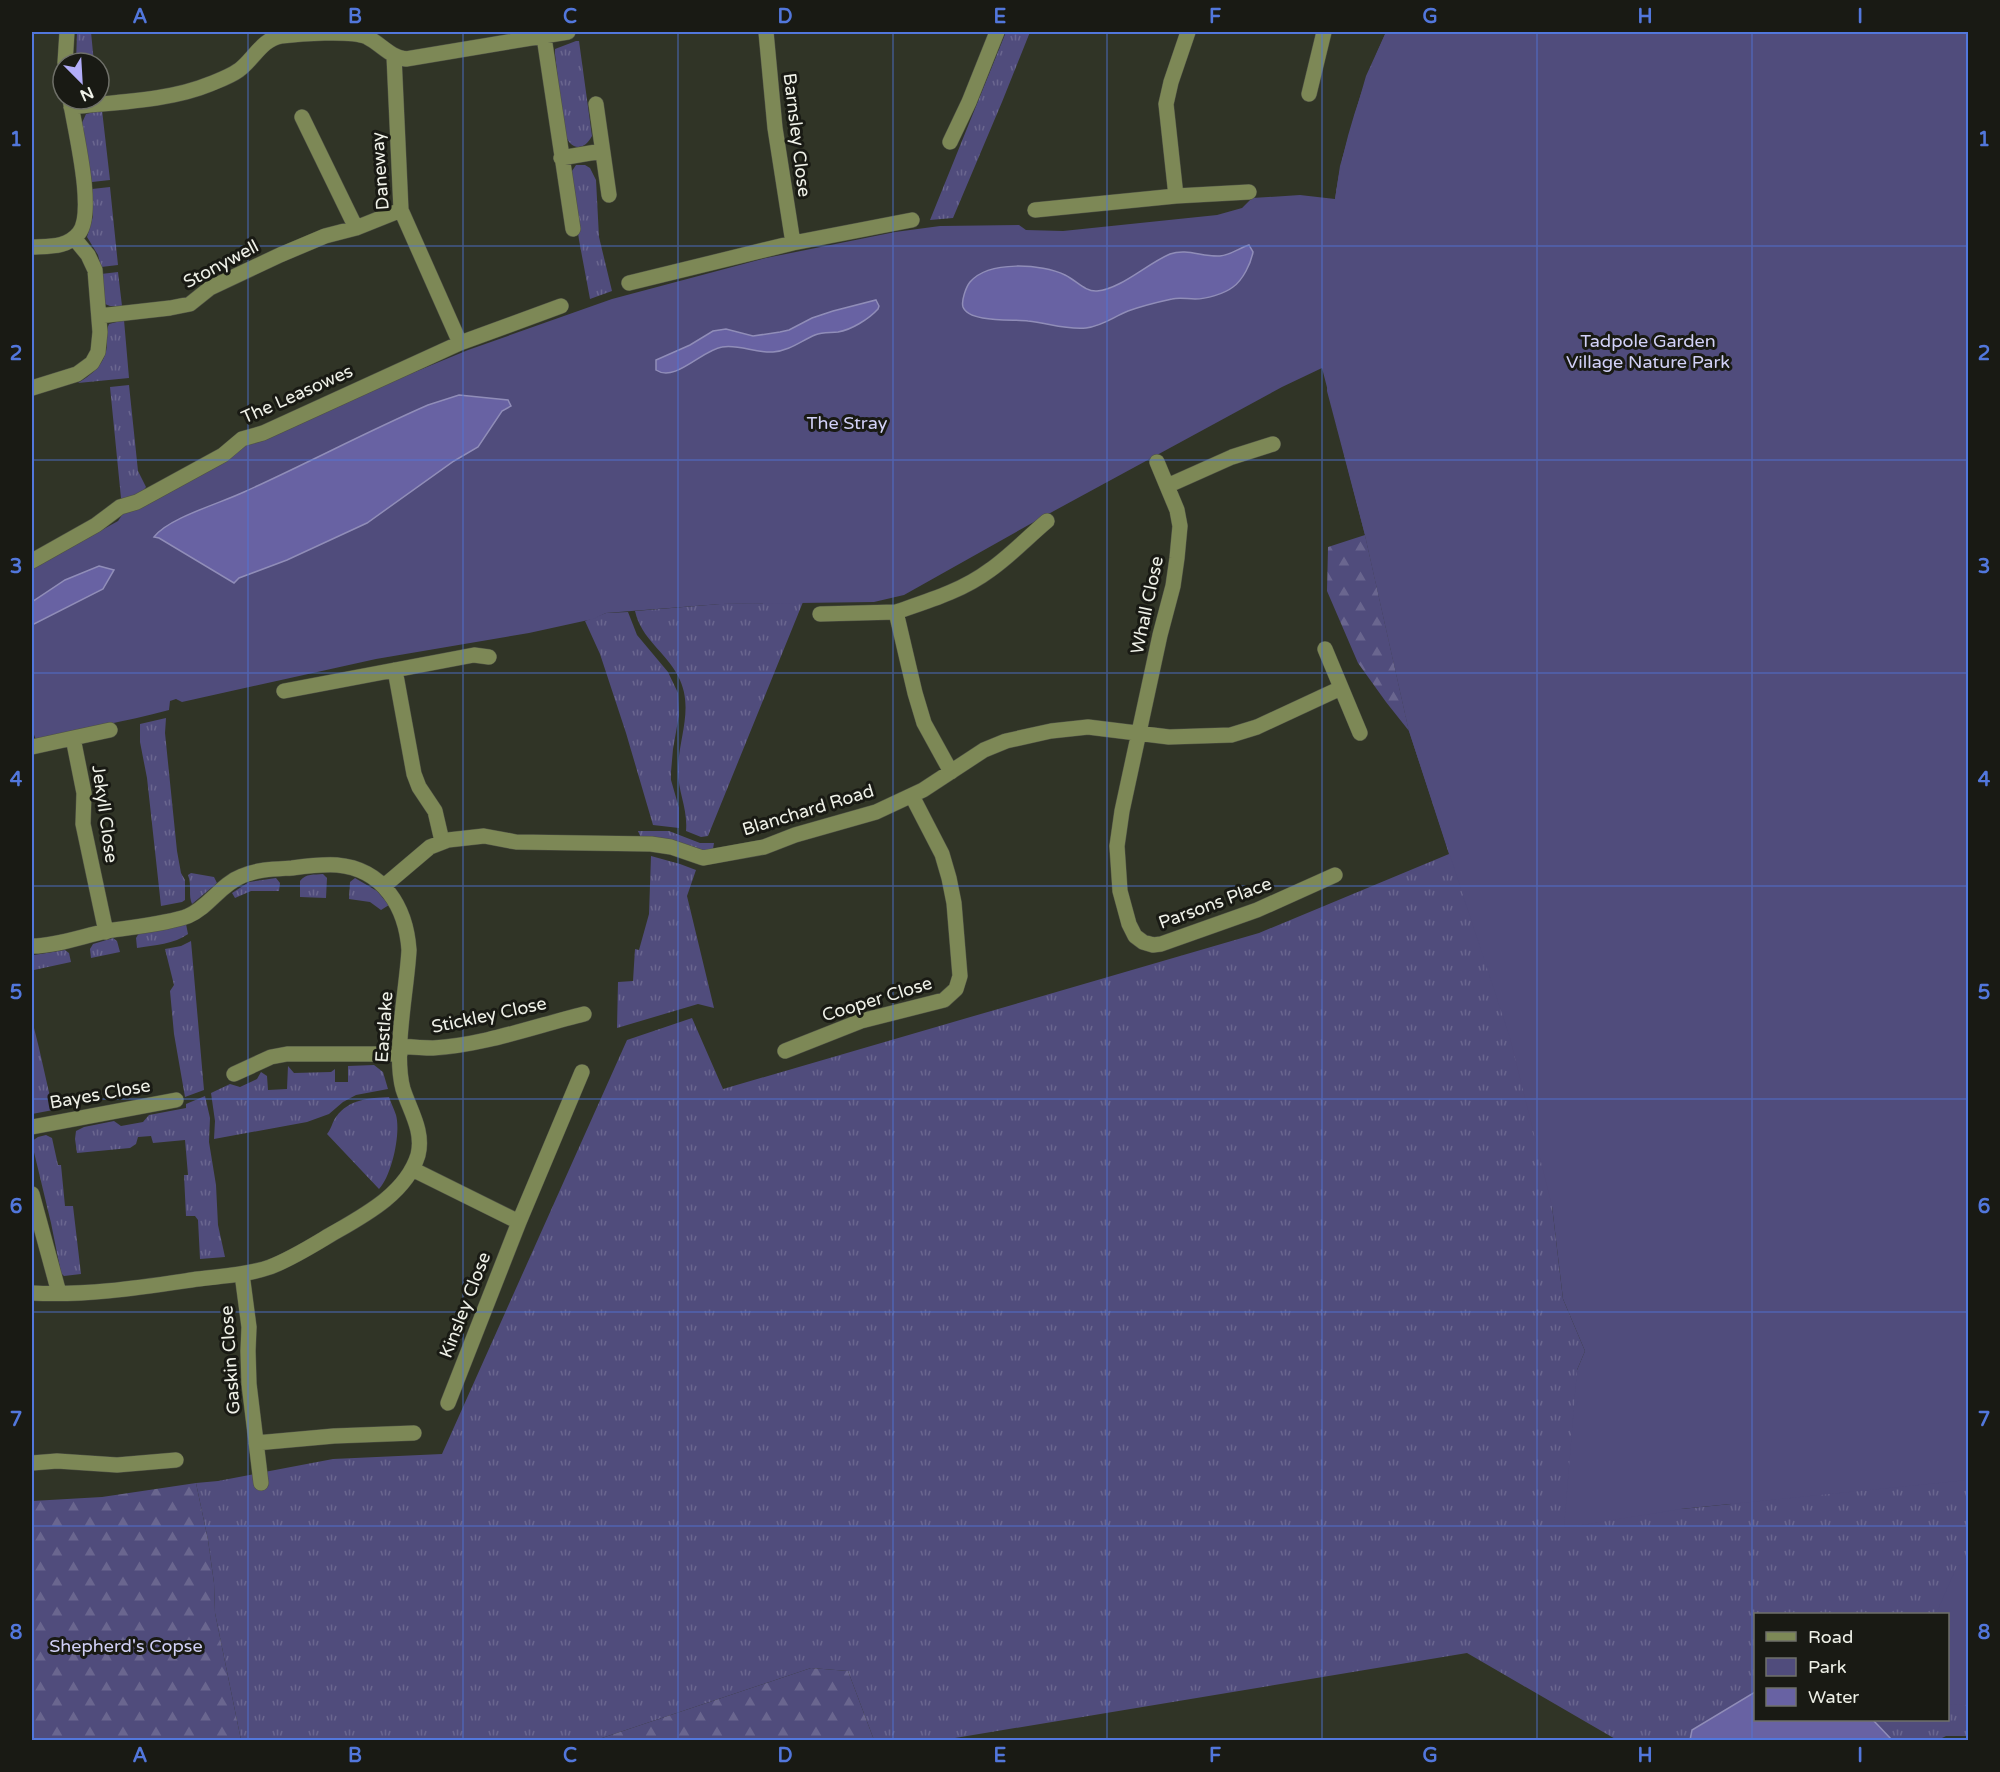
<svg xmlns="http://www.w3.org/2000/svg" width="2000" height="1772" font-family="'Varela Round',sans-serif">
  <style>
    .grass { fill: url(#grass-tufts); fill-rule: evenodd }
    .forest { fill: url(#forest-firs) }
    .green { fill: #504c7c }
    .water { fill: #6862a3; stroke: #908db8; stroke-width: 1.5 }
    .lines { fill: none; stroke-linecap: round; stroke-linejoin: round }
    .minor-casing { stroke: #4f5245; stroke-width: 16 }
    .minor { stroke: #7d8856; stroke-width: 15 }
    .grid { fill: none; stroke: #5277dc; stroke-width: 1.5; stroke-opacity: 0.55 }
    .labels { text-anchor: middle; stroke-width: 6; stroke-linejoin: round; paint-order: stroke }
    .street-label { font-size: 18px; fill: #eff1e8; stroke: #191a14 }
    .park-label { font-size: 18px; fill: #d2d1f7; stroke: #191a14 }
    .neatline { fill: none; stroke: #5277dc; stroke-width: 2 }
    .grid-label { font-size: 20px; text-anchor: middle; font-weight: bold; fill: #5277dc }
  </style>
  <defs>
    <pattern id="grass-tufts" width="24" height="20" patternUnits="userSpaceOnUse" patternTransform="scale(1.5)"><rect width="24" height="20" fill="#504c7c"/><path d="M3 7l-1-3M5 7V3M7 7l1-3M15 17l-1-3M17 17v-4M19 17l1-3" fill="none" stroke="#6a668f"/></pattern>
    <pattern id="forest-firs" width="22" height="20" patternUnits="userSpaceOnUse" patternTransform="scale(1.5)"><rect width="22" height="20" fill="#504c7c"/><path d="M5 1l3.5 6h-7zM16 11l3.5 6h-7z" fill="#6a668f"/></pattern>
  </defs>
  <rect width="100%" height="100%" fill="#303426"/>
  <path class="grass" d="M77 32H91L94 63H76Z
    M1006 32H1030L1002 102 953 218 930 220Z
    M1386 32H1968V1736H1946L1938 1740H1892L1873 1720H1948V1614H1756L1755 1692 1692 1730 1690 1740H1617L1467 1653 943 1740H874L848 1671 811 1668 596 1740H241L215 1613 214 1583 208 1540 196 1483 218 1481 333 1459 442 1454 627 1040 692 1018 723 1089 1259 933 1449 854 1409 731 1365 535 1327 391 1335 199 1340 166 1366 76ZM1552 1206 1731 1504 1681 1509 1577 1370 1585 1351 1563 1299Z
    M576 41H579L592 136C582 154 569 148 564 132L555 54V49Z
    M102 110 110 180 92 182 81 125 86 114Z
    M576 165H585L590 168 596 180 599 237 612 291 590 299 579 240 570 174Z
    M110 187 118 265 101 267 98 255 87 237 93 216 92 189Z
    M118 272 122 306H110L105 304 101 274Z
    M124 320 129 378 78 383C93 374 106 363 107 344 107 336 106 330 109 324Z
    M129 385 138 471 146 487C139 497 133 498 121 498L110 387Z
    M803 602 708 836 701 837 686 831C688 809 678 792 678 771 678 738 695 708 678 676 666 652 641 639 635 611L720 604Z
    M628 612 637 635 668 672 678 693 679 715 673 749 671 772V780L679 808V828L653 825 626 733 600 654 585 621 606 613Z
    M166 718 165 733 177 851 181 873 185 880V900L182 902 161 906 147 778 140 742V724Z
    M638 831H669L700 843H714L713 849 703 851 641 838Z
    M651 856 680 864 696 870 687 896 714 1008 698 1004 617 1028 618 982 633 981 635 949 639 950 649 914Z
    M191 873 214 877 217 883 192 904C188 896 192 885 188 875Z
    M323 874 327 878 326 898 300 897V881C306 873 314 875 323 874Z
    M276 878 280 883 279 891H251L235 898 232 893 249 882Z
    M355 878 377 891 389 905 381 910 370 902 349 899 350 882Z
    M186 924 188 934C175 944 154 945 137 948L136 938 139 933Z
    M113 938 117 941 120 952 91 958 90 949 93 944Z
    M191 941 204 1090 185 1097 174 1034 170 991 174 985 165 949 181 946Z
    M65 950 69 953 71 962 34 970 32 959 34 955Z
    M32 1020 39 1048 53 1110 32 1114Z
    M374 1065 383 1072 388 1089 356 1095 343 1102 329 1114 307 1122 214 1139 215 1121 211 1093 230 1084 240 1087 257 1079 261 1072 267 1076 268 1090 287 1089 288 1066 294 1073 331 1072 335 1069V1082H348V1066Z
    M205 1096 210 1118 209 1142 216 1185 218 1225 225 1257 200 1259 198 1220 195 1216H186L184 1175H188L185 1140 153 1143 151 1136 138 1137 136 1144 130 1148 77 1153 75 1139 76 1131 84 1127 114 1121 121 1126 143 1122 149 1115 186 1108V1104Z
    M389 1097C391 1103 394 1109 396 1115 401 1133 392 1175 379 1189L327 1134C332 1128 332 1122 336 1117 349 1099 369 1098 389 1097Z
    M46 1135 52 1138 58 1165H61L65 1206H73L81 1274 64 1276 61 1273 51 1223 33 1148 32 1141 38 1137Z"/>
  <path class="forest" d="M1365 535 1409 731 1386 702 1358 663 1327 591 1328 547Z
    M196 1483 208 1540 214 1583 215 1613 241 1740H32V1501L102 1497Z
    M811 1668 848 1671 874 1740H596Z"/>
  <path class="green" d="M1386 32H1968V1480L1681 1509 1564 1528 1577 1370 1585 1351 1563 1299 1552 1206 1510 1038 1409 731 1365 535 1322 368 1282 387 1041 518 904 595 874 602 721 604 606 613 593 619 529 633 376 659 182 702 176 699 170 701 169 710C125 722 80 729 36 740L33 732H32V569L118 521 126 509 250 442H260L371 390 468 350 612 299 766 258 895 232 940 226 1019 225 1026 230 1063 231 1217 215 1242 208 1252 198 1300 195 1335 199C1343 141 1362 85 1386 32Z
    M1968 1563V1705L1948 1704V1614H1936L1957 1566Z"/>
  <path class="water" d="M1249 245 1253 252C1251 263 1243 280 1233 287 1224 294 1206 299 1195 299 1187 299 1180 297 1172 299 1158 302 1142 306 1128 311 1113 317 1103 326 1086 328 1066 330 1048 323 1028 321 1014 319 969 323 963 307 961 301 966 287 970 282 989 260 1042 264 1065 275 1076 280 1085 292 1097 291 1121 289 1148 263 1170 254 1187 248 1202 257 1220 256 1231 255 1239 248 1249 245Z
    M876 300 879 306 878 309C869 319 851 330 838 332 830 333 823 332 815 335 801 341 789 351 773 352 755 353 739 344 722 347 702 350 675 383 656 370V360L690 345 713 331 726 329 753 336 780 332 789 330 812 318 833 311Z
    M459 395 508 400 511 406 502 411 478 447 454 461 367 523 287 560 239 578 234 583 159 538 154 537C168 518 221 503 244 492 306 464 366 432 428 405Z
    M99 566 114 570 103 589 32 625V602L65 580Z
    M1755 1692 1756 1720H1873L1892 1740H1690L1692 1730Z"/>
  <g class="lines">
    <g class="minor-casing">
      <path id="minor" d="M766 32 775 128 793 243 912 220
        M544 37 573 229
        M394 56 401 210 460 343
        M65 63 67 32
        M1309 94 1324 32
        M596 104 609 195
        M71 107C115 102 169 101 210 84 220 80 231 76 239 70 253 60 262 39 281 36 299 34 351 30 367 37 381 44 390 57 406 59L568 32
        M302 117 356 228
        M950 142 969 102 997 32
        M561 158 602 151
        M1176 196 1249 192
        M1035 210 1176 196 1166 104 1171 82 1188 32
        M32 247C49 246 67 248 79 233 96 212 74 126 70 99
        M629 283 793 243
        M99 316 170 308 190 304 210 288 280 255 325 236 356 228 401 210
        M32 388 77 374 92 363 98 352 100 332 95 270 88 255 74 238
        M1273 444 1232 457 1167 486 1177 510 1180 526 1177 558 1173 586 1160 635 1122 811 1117 846 1120 891 1129 924 1135 936 1143 942 1153 945 1161 944 1257 910 1335 875
        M1157 462 1167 486
        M32 561 96 525 120 507 137 502 223 455 242 439 263 433 460 343 561 306
        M896 612C928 601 962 591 990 570 1010 556 1028 537 1047 521
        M820 614 896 612 915 693 924 723 951 772
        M1325 649 1360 733
        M395 670 414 774 419 787 435 811 442 841
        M284 691 474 655 489 657
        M73 738 110 730
        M32 747 73 738 84 793 83 824 106 932
        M384 886 430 847 448 840 484 836 516 842 651 844 671 847 703 858 764 847 795 835 876 812 923 790 984 750 1006 741 1051 731 1088 727 1169 737 1231 735 1257 727 1341 688
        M32 946C56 946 83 936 107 931 131 927 167 924 188 916 209 907 221 884 242 876 258 869 276 869 292 868 307 866 322 864 337 865 383 869 406 907 409 950 407 989 393 1053 403 1089 410 1111 424 1131 418 1155 406 1194 363 1216 330 1235 310 1247 291 1259 270 1267 247 1275 222 1276 198 1279 143 1287 88 1296 32 1293
        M400 1046C411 1047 422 1048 433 1048 484 1045 535 1026 584 1014
        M785 1051 861 1021 944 1000 956 989 960 976 954 903 949 878 942 854 912 796
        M234 1074 271 1057 287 1054H400
        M32 1127 176 1100
        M412 1169 519 1222
        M32 1194 59 1293
        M242 1274 249 1327 248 1351 249 1384 261 1483
        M448 1403 519 1222 582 1072
        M256 1443 334 1436 414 1433
        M32 1463 57 1461 117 1465 176 1460"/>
    </g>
    <use href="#minor" class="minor"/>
  </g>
  <path class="grid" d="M248 32V1740M463 32V1740M678 32V1740M893 32V1740M1107 32V1740M1322 32V1740M1537 32V1740M1752 32V1740M32 246H1968M32 460H1968M32 673H1968M32 886H1968M32 1099H1968M32 1312H1968M32 1526H1968"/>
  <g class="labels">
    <g class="street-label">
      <text transform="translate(797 135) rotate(83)" y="6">Barnsley Close</text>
      <text transform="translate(380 171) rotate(-94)" y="6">Daneway</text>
      <text transform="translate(221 264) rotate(-28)" y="6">Stonywell</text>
      <text transform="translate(297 394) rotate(-24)" y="6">The Leasowes</text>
      <text transform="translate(1147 605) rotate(-78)" y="6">Whall Close</text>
      <text transform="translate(808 810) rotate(-17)" y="6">Blanchard Road</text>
      <text transform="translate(105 814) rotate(82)" y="6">Jekyll Close</text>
      <text transform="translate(1215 903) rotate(-20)" y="6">Parsons Place</text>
      <text transform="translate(877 999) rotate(-17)" y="6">Cooper Close</text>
      <text transform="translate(489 1015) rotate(-12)" y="6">Stickley Close</text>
      <text transform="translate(384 1027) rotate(-86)" y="6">Eastlake</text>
      <text transform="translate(100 1094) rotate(-10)" y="6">Bayes Close</text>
      <text transform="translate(465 1305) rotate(-69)" y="6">Kinsley Close</text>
      <text transform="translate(230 1360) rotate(-94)" y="6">Gaskin Close</text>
    </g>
    <g class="park-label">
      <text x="1648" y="347">Tadpole Garden<tspan x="1648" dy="21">Village Nature Park</tspan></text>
      <text x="847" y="429">The Stray</text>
      <text x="126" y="1652">Shepherd's Copse</text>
    </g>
  </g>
  <rect width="2000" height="1772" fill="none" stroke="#191a14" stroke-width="66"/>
  <rect x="1754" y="1613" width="195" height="108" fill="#191a14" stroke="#6f7069" stroke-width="1.5"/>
  <rect x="1766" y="1632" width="30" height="9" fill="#7d8856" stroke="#6f7069" stroke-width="1.5"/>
  <text x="1808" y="1643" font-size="18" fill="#eff1e8">Road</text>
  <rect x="1766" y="1658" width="30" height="18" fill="#504c7c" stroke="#6f7069" stroke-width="1.5"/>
  <text x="1808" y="1673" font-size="18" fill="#eff1e8">Park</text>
  <rect x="1766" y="1688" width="30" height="18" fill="#6862a3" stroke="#6f7069" stroke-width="1.5"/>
  <text x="1808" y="1703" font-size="18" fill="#eff1e8">Water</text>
  <g transform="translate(81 81) rotate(156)"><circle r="28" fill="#191a14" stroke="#6f7069" stroke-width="1.5"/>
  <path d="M0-4.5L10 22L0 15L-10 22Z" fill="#b2adf9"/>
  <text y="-9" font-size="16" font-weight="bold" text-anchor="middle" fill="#eff1e8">N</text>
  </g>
  <rect x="33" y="33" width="1934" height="1706" class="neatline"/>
  <g class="grid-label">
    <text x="140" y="23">A</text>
    <text x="355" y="23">B</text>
    <text x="570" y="23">C</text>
    <text x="785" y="23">D</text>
    <text x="1000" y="23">E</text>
    <text x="1215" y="23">F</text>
    <text x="1430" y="23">G</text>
    <text x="1645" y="23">H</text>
    <text x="1860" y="23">I</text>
    <text x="16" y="146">1</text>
    <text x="1984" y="146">1</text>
    <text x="16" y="360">2</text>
    <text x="1984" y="360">2</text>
    <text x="16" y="573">3</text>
    <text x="1984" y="573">3</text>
    <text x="16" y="786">4</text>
    <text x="1984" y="786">4</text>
    <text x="16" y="999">5</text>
    <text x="1984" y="999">5</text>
    <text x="16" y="1213">6</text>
    <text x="1984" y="1213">6</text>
    <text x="16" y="1426">7</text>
    <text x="1984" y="1426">7</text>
    <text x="16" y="1639">8</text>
    <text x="1984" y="1639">8</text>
    <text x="140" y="1762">A</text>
    <text x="355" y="1762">B</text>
    <text x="570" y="1762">C</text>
    <text x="785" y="1762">D</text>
    <text x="1000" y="1762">E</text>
    <text x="1215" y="1762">F</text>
    <text x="1430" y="1762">G</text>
    <text x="1645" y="1762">H</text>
    <text x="1860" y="1762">I</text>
  </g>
</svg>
